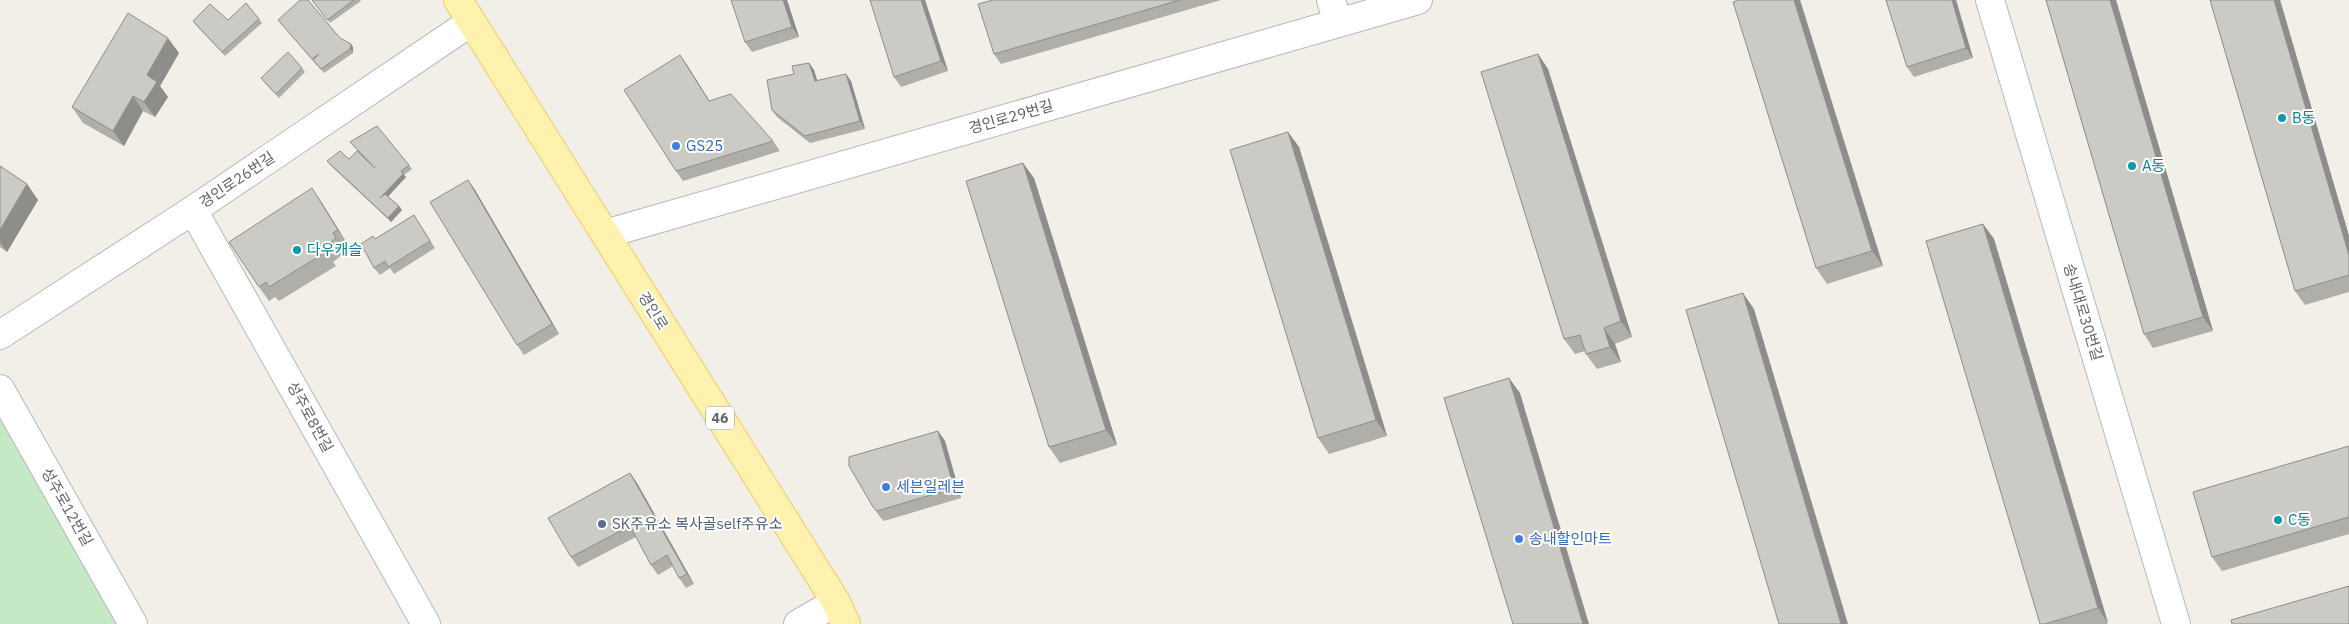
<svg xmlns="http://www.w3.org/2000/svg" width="2349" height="624" font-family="'IBM Plex Sans','Noto Sans KR',sans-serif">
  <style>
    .green { fill: #c5e8c5 }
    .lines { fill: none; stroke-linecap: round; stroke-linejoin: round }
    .street-casing { stroke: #b5b8bc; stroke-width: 30 }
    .primary-casing { stroke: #f2c960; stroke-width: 30 }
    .street { stroke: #fff; stroke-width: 28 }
    .primary { stroke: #fff2af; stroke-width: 28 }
    .wall { fill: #afaea9 }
    .shaded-wall { fill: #8f8d8a }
    .building { fill: #cccac5; stroke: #8f8d8a }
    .culture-dot { fill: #0f9aa8; stroke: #fff; stroke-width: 2 }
    .shop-dot { fill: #3f7fe0; stroke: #fff; stroke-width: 2 }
    .service-dot { fill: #5c6f8a; stroke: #fff; stroke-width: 2 }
    .labels { text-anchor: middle; stroke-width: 4; stroke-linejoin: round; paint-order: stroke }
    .shield { fill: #fff; stroke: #8f9295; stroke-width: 1 }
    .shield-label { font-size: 14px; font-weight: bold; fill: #5f6368 }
    .street-label { font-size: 15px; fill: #5f6368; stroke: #fff }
    .culture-label { font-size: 15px; fill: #0d838f; stroke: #fff; text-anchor: start }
    .shop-label { font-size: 15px; fill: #366cbe; stroke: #fff; text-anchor: start }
    .service-label { font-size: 15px; fill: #4e5e75; stroke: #fff; text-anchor: start }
  </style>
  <rect width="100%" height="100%" fill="#f1efe8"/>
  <path class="green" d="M0 408 123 624H0Z"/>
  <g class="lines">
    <g class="street-casing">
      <path id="street" d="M1331 0 1338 23
        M1990 0 2176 624
        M193 210 426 624
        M605 234 1418 0
        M0 335 193 210 471 22
        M0 389 133 624
        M798 624 836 602"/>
    </g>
    <g class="primary-casing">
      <path id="primary" d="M458 0 836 602 846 624"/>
    </g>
    <use href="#street" class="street"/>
    <use href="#primary" class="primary"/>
  </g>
  <path class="wall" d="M312 0H360L361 1 330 23Z
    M787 0 799 37 752 52 745 42Z
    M925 0 948 71 901 87 894 77Z
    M993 0H1221L1001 64 994 54Z
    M1738 0H1800L1883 266 1827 284 1816 268Z
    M1886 0H1956L1973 58 1914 77 1907 67Z
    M2046 0H2116L2213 331 2153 348 2144 334Z
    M2210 0H2280L2349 236V292L2305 305 2295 291Z
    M259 19 262 23 225 56 196 25 193 21Z
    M278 20 340 38 353 47V53L324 73 315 63Z
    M179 53 160 86 168 97 155 117 143 111 124 146 83 123 72 107Z
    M1538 54 1548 69 1632 337 1615 344 1621 362 1597 369 1586 354 1585 351 1575 354 1564 339Z
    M809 63 814 70 817 81H851L865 129 810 143 777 117 772 110 794 74Z
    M687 65 709 101 773 141 780 151 683 181 676 171Z
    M302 68 305 72 279 98 264 82 261 78Z
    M1288 132 1299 147 1387 436 1329 454 1318 438Z
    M350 142 409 165 412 169 404 175 406 177 388 196 402 210 391 222 330 165 327 161 349 159 366 160Z
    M0 166 27 184 38 200 7 252 0 247Z
    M1034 178 1117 445 1060 463 1049 447Z
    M468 180 475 190 559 334 524 355 517 345Z
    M322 203 348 245 343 247 346 252 333 262 336 266 279 301 275 297 269 301 259 287Z
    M414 215 435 248 394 274 390 268 380 275 374 268 373 236 375 239Z
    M1983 224 1994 239 2108 623 2106 624H2040Z
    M938 431 945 441 961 498 884 521 880 517 873 507Z
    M2349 446V534L2222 571 2212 557Z
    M630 473 637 483 694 584 686 588 679 578 673 566 658 575 651 565 636 537 578 567 571 557Z"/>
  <path class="shaded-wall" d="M783 0H787L799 37 792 27Z
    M921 0H925L948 71 941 61Z
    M1794 0H1800L1883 266 1872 251Z
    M1952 0H1956L1973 58 1966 48Z
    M2110 0H2116L2213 331 2203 317Z
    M2274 0H2280L2349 236V255Z
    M168 38 179 53 160 86 168 97 155 117 144 102 147 75Z
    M351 44 353 47V53L350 49Z
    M1538 54 1548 69 1632 337 1621 321Z
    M680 55 687 65 716 111 709 101Z
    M809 63 814 70 820 89 815 81Z
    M846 74 851 81 865 129 860 121Z
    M133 96 143 111 124 146 113 131Z
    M1288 132 1299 147 1387 436 1376 420Z
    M1023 163 1034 178 1117 445 1106 430Z
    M403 174 406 177 383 202 380 198Z
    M468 180 475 190 559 334 552 324Z
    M27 184 38 200 7 252 0 242V230Z
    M312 188 322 203 348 245 338 230Z
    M399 206 402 210 391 222 388 218Z
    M1983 224 1994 239 2108 623 2098 608Z
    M1743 293 1754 309 1848 624H1841Z
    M1604 328 1615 344 1621 362 1610 347Z
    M1509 378 1520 393 1589 624H1583Z
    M938 431 945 441 961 498 954 488Z
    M630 473 637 483 694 584 687 574Z"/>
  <path class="building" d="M300 0H308L340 38 351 44 350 49 321 69 313 60 319 54 312 59 278 20Z
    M312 0H354L327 20Z
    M731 0H783L792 27 745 42Z
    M870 0H921L941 61 894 77Z
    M993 0H1180L994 54 978 4Z
    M1738 0H1794L1872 251 1816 268 1733 2Z
    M1886 0H1952L1966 48 1907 67Z
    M2046 0H2110L2203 317 2144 334Z
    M2210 0H2274L2349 255V275L2295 291Z
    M246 3 259 19 222 52 193 21 210 4 228 20Z
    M128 13 168 38 147 75 157 82 144 102 133 96 113 131 72 107Z
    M288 52 302 68 276 94 261 78Z
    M1538 54 1621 321 1604 328 1610 347 1586 354 1580 335 1564 339 1481 72Z
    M680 55 709 101 731 94 773 141 676 171 624 90Z
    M809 63 815 81 846 74 860 121 805 136 772 110 767 80 794 74 792 66Z
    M377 126 409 165 401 171 403 174 380 198 385 194 399 206 388 218 327 161 340 151 349 159 357 151 375 168 350 142Z
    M1288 132 1376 420 1318 438 1230 150Z
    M1023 163 1106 430 1049 447 966 181Z
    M0 166 27 184 0 230Z
    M468 180 552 324 517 345 430 202Z
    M312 188 338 230 333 233 336 238 323 248 326 252 269 287 266 282 259 287 229 242Z
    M414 215 430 241 388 267 385 261 374 268 361 244 373 236 375 239Z
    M1983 224 2098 608 2045 624H2040L1926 241Z
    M1743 293 1841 624H1779L1686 310Z
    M1509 378 1583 624H1513L1444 398Z
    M938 431 954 488 877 511 873 507 849 466V457Z
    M2349 446V517L2212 557 2193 492Z
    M630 473 687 574 679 578 667 555 651 565 630 526 571 557 548 518Z
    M2349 586V624H2232L2231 620Z"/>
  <g class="culture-dot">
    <circle cx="2282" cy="118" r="5"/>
    <circle cx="2132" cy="166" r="5"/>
    <circle cx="297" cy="250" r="5"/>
    <circle cx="2278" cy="520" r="5"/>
  </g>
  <g class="shop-dot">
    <circle cx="676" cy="146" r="5"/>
    <circle cx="886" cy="487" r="5"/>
    <circle cx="1519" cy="539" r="5"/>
  </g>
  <circle class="service-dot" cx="602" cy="524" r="5"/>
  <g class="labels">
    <rect class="shield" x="706" y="406.5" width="28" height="23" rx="4"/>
    <g class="shield-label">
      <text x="720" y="423">46</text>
    </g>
    <g class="street-label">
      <text transform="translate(1011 117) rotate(-16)" y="5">경인로29번길</text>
      <text transform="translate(237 180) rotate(-34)" y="5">경인로26번길</text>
      <text transform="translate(653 311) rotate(58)" y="5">경인로</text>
      <text transform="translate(2083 312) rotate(73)" y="5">송내대로30번길</text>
      <text transform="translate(310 417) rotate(61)" y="5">성주로8번길</text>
      <text transform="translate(67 507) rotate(60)" y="5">성주로12번길</text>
    </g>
    <g class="culture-label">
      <text x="2292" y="123">B동</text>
      <text x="2142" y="171">A동</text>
      <text x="307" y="255">다우캐슬</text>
      <text x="2288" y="525">C동</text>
    </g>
    <g class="shop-label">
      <text x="686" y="151">GS25</text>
      <text x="896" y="492">세븐일레븐</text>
      <text x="1529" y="544">송내할인마트</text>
    </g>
    <g class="service-label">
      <text x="612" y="529">SK주유소 복사골self주유소</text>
    </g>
  </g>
</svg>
